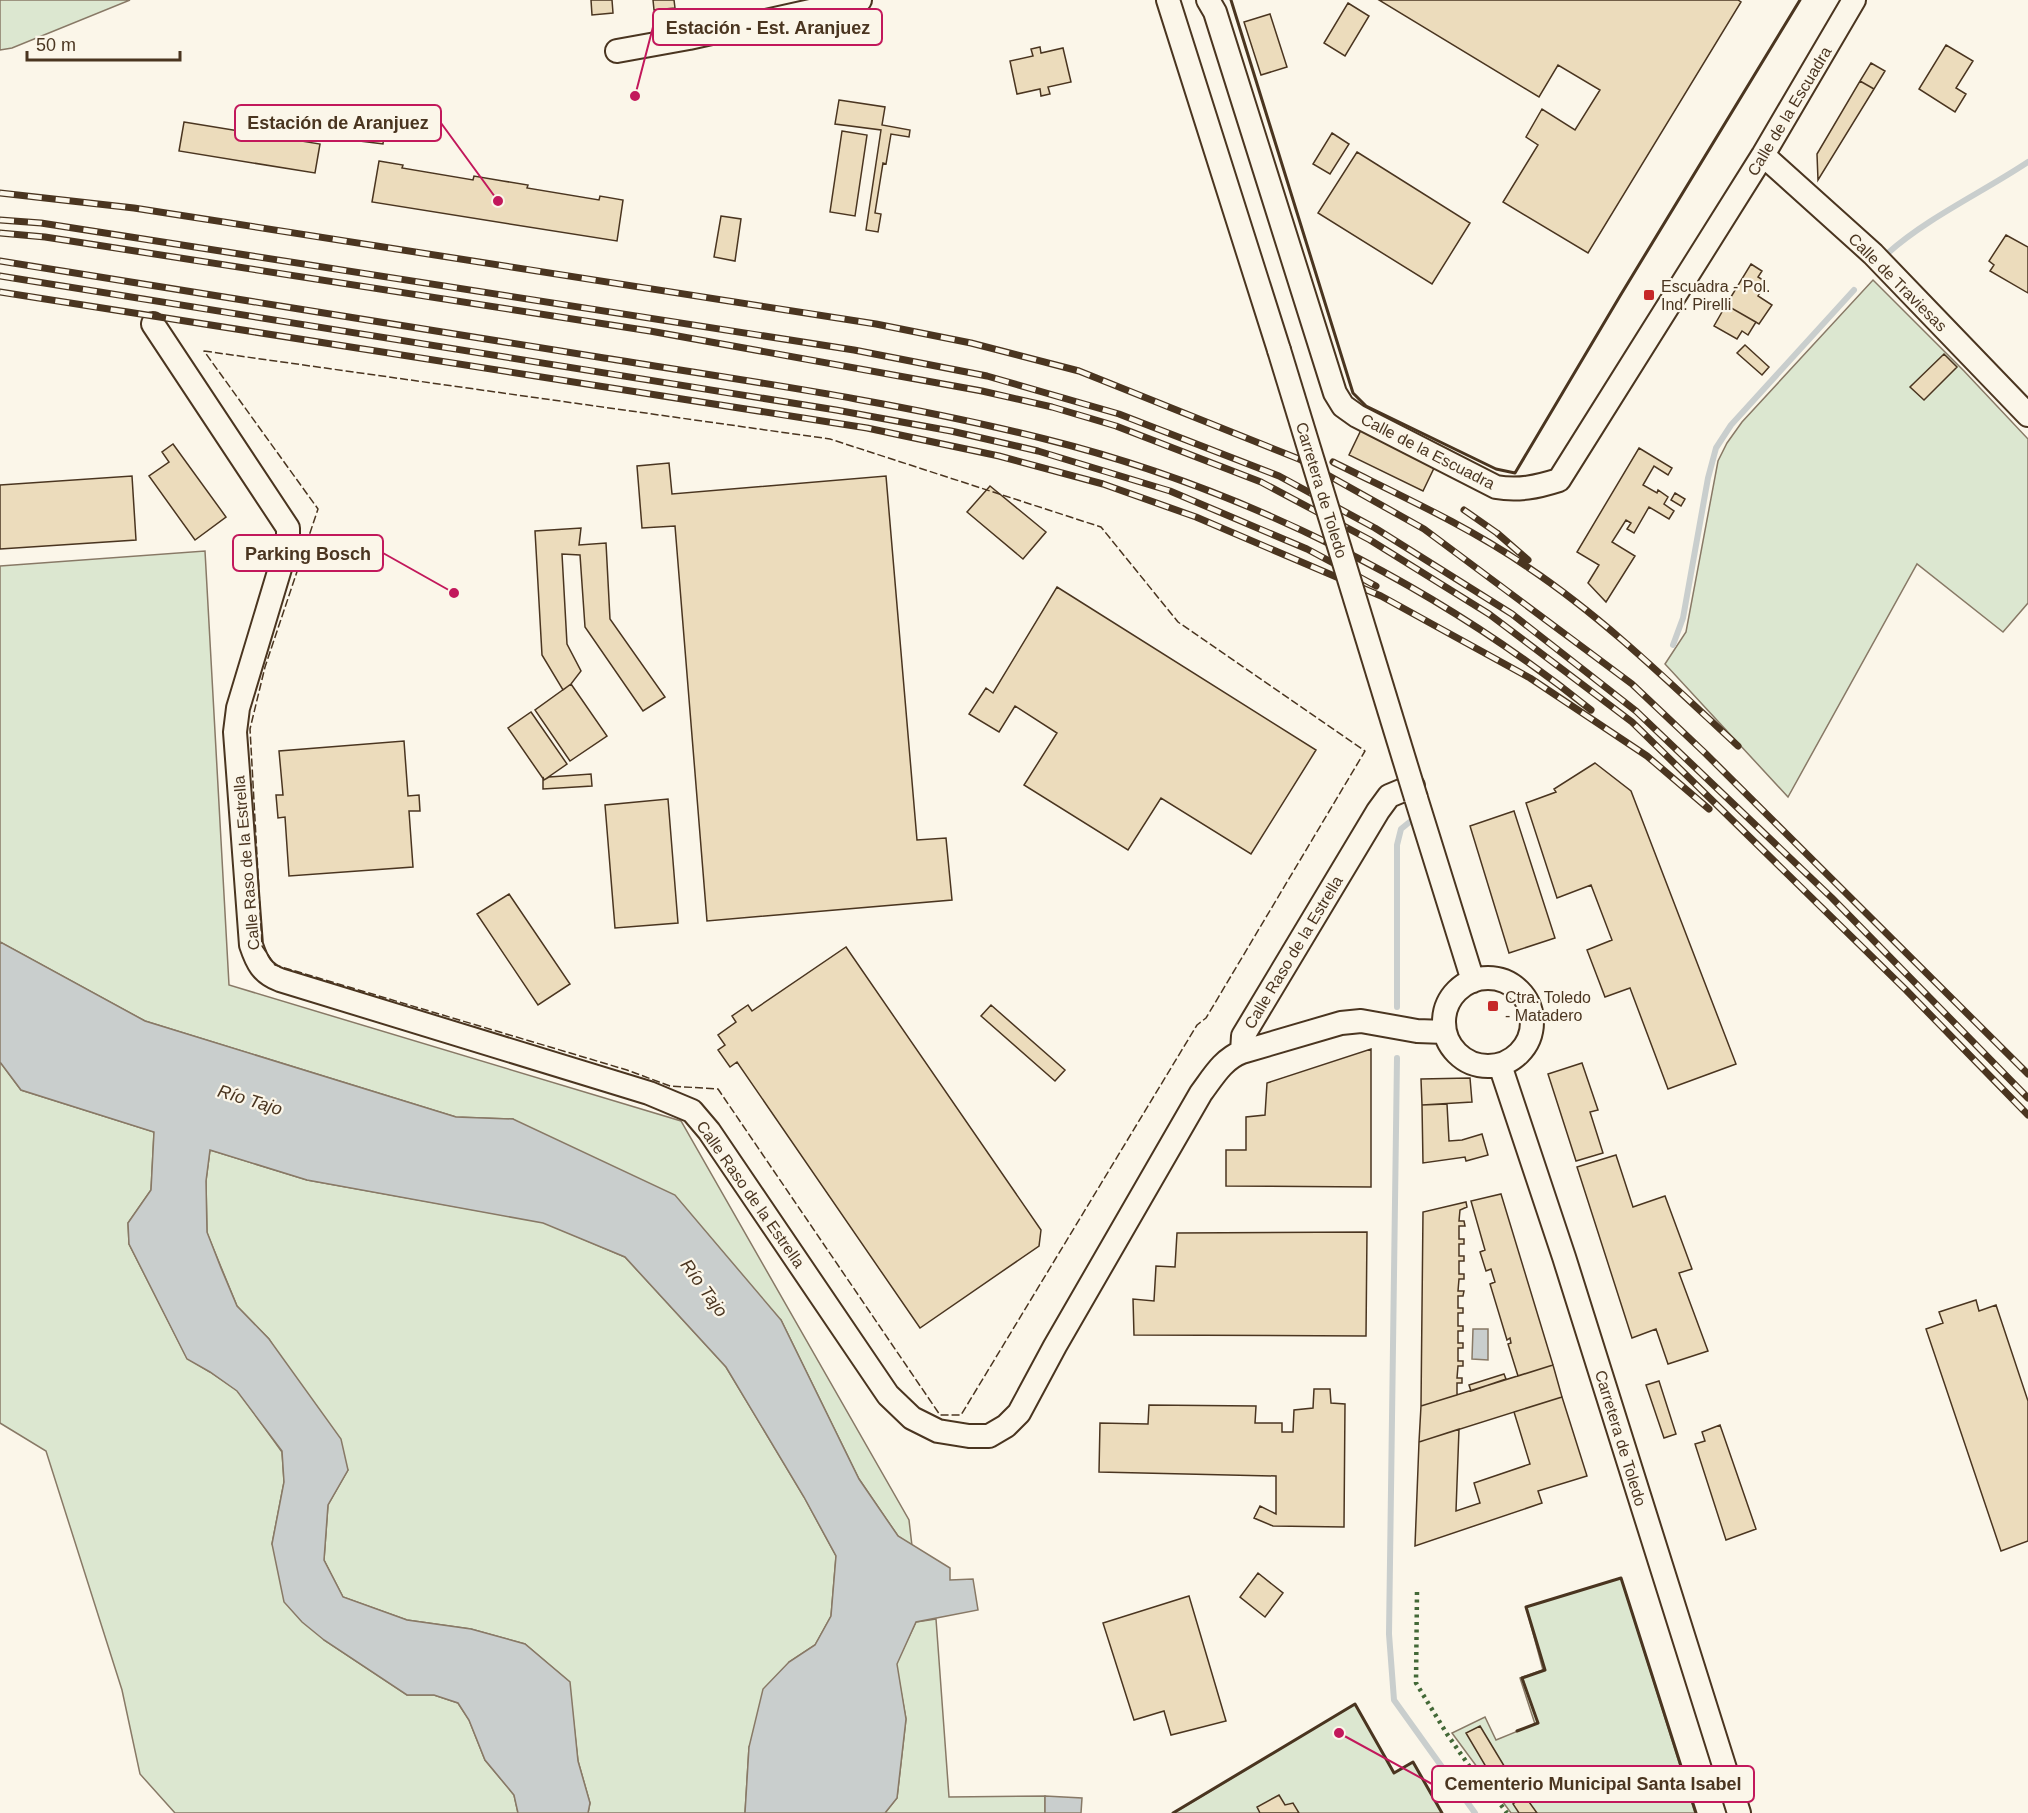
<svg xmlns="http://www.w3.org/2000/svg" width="2028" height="1813" font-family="Arial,sans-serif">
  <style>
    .green { fill: #dce7d0; stroke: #887966; stroke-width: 1.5 }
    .water { fill: #c9cecd; stroke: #887966; stroke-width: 1.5 }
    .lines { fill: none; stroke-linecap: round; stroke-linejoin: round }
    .stream { stroke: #c9cecd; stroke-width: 6 }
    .building { fill: #ecdcbc; stroke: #4a3520; stroke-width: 1.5 }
    .minor-casing { stroke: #4a3520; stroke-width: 26 }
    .minor { stroke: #fbf6e9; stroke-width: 22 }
    .rail-casing { stroke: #4a3520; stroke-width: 7 }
    .rail { stroke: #fbf6e9; stroke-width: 4.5; stroke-dasharray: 14; stroke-linecap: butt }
    .minor-bridge-casing { stroke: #4a3520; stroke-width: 26; stroke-linecap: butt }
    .minor-bridge { stroke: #fbf6e9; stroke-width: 22 }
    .hedge { stroke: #436837; stroke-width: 4.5; stroke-dasharray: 3 4.5; stroke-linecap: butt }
    .fence { stroke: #4a3520; stroke-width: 1.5; stroke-dasharray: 8 3; stroke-linecap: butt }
    .wall { stroke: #4a3520; stroke-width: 3 }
    .poi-dot { fill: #c62828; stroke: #fbf6e9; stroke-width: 2 }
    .labels { text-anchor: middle; stroke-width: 4.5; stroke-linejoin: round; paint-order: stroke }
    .street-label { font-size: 16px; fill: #4a3520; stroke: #fbf6e9 }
    .poi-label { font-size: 16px; fill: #4a3520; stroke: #fbf6e9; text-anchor: start }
    .water-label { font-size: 18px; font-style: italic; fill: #4a3520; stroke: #fbf6e9 }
    .leader { fill: none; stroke: #c2185b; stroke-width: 2 }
    .callout-dot { fill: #c2185b; stroke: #fbf6e9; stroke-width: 2 }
    .callout { fill: #fbf6e9; stroke: #c2185b; stroke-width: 2 }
    .callout-label { font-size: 18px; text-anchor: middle; font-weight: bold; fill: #4a3520 }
  </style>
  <rect width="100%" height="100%" fill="#fbf6e9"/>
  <path class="green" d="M0 0H130L12 48 0 50Z
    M1873 280 1964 371 2028 439V603L2003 632 1917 564 1788 797 1665 664 1686 632 1718 461 1727 443 1742 422Z
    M205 551 229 985 681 1121 909 1520 912 1546 898 1536 859 1479 781 1320 513 1119 456 1117 145 1021 0 942V566Z
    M0 1062 21 1090 154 1132 151 1190 128 1223 129 1244 187 1358 210 1372 238 1391 282 1452 284 1482 272 1544 324 1640 407 1695H434L458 1703 469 1720 485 1760 514 1795 518 1813H175L140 1774 122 1690 46 1451 0 1423Z
    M210 1150 307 1180 543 1222 625 1257 726 1367 804 1497 836 1556 831 1616 815 1645 789 1662 749 1747 745 1813H588L590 1803 578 1761 569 1682 525 1644 471 1629 407 1620 343 1597 324 1560 328 1505 348 1470 269 1339 237 1306 207 1233 206 1181Z
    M1621 1578 1695 1813H1511L1452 1733 1485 1717 1496 1740 1535 1724 1520 1678 1543 1670 1526 1607Z
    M936 1619 949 1797 1045 1796V1813H885L897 1798 906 1719 896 1664 916 1622Z
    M1355 1704 1394 1773 1413 1762 1442 1813H1174Z"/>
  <path class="water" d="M0 942 145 1021 456 1117 513 1119 675 1195 781 1320 859 1479 898 1536 950 1568V1580L973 1579 978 1610 916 1622 897 1664 906 1719 897 1798 885 1813H745L749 1747 763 1689 789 1662 815 1645 831 1616 836 1556 804 1497 726 1367 625 1257 543 1223 307 1180 210 1150 206 1181 207 1232 221 1268 237 1306 269 1339 341 1439 348 1470 328 1505 324 1560 343 1597 407 1620 471 1629 525 1644 570 1682 578 1761 590 1803 588 1813H518L514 1795 485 1760 469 1720 458 1703 434 1695H407L324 1640 302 1622 284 1602 272 1544 284 1482 282 1451 237 1391 210 1372 187 1359 129 1244 128 1223 151 1190 154 1132 21 1090 0 1062Z
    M1473 1329H1488V1360L1472 1359Z
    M1045 1796 1082 1798 1081 1813H1045Z"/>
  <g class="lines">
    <path class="stream" d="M1888 253C1927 218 1983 192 2028 162
      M1673 645 1683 618 1708 478 1716 448 1731 425 1854 290
      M1397 1007V845L1401 829 1412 820
      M1397 1058 1389 1634 1394 1700 1475 1813"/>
  </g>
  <path class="building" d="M591 0H612L613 13 592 15Z
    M653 0H674L675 8 654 10Z
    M1379 0H1738L1741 2 1588 253 1503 202 1538 145 1526 137 1542 109 1575 130 1600 90 1558 65 1539 97Z
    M1348 3 1369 16 1345 56 1324 43Z
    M1270 14 1287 67 1261 75 1244 22Z
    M1946 45 1973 61 1956 88 1966 94 1955 112 1919 89Z
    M1040 47 1041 53 1063 48 1071 82 1048 87 1050 94 1041 96 1040 89 1017 94 1010 61 1033 56 1031 49Z
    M1871 63 1885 71 1874 89 1860 81Z
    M1860 81 1874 89 1818 180 1817 154Z
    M839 100 885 107 882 125 910 130 909 137 891 134 886 164 883 163 875 213 881 214 878 232 866 230 881 130 835 124Z
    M365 107 387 109 383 144 360 141Z
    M184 122 320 144 315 173 179 151Z
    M842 131 867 135 855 216 830 212Z
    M1332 133 1349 144 1330 174 1313 164Z
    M1357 152 1470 223 1432 284 1318 213Z
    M379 161 403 165 402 168 473 180 474 176 503 181 528 185 527 188 599 200 600 196 623 200 617 241 372 202Z
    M721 216 741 219 735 261 714 257Z
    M2006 235 2028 247V293L1990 271 1994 265 1989 261Z
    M1751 264 1762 271 1758 277 1766 282 1758 296 1772 305 1759 324 1726 305Z
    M1726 305 1756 322 1748 335 1742 331 1737 339 1714 326Z
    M1745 345 1769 367 1762 375 1737 353Z
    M1944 354 1957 367 1924 400 1910 387Z
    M1361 430 1435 466 1423 491 1349 455Z
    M173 444 226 517 195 540 149 476 169 462 162 452Z
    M1639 448 1672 468 1668 475 1654 466 1643 485 1657 493 1658 490 1668 497 1664 504 1674 511 1669 519 1649 507 1634 533 1627 529 1631 523 1626 520 1612 542 1635 556 1606 602 1588 583 1599 565 1577 552Z
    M669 463 672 494 886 476 917 840 946 838 952 900 707 921 675 526 642 528 637 466Z
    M132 476 136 540 0 549V485Z
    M990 486 1046 532 1023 559 967 512Z
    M1675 493 1685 499 1681 506 1671 500Z
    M581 528 579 545 606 543 610 619 665 697 643 711 585 627 580 555 562 554 567 644 581 671 571 684 563 690 542 655 535 531Z
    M1057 587 1316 750 1251 854 1161 798 1128 850 1024 785 1057 733 1015 706 999 732 969 714 986 688 993 693Z
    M571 684 607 736 570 761 535 710Z
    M531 712 567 764 544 780 508 728Z
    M404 741 408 796 419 795 420 811H409L413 867 289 876 285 817 278 818 276 795H283L279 751Z
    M1595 763 1631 791 1736 1064 1668 1089 1630 988 1605 997 1587 950 1612 940 1591 885 1557 898 1526 803 1556 792 1554 789Z
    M591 774 592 786 543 789V777L544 780 549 777Z
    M668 799 678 923 615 928 605 805Z
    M1514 811 1555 938 1509 953 1470 826Z
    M509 894 570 984 538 1005 477 914Z
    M846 947 1041 1230 1039 1246 920 1328 737 1062 730 1067 718 1050 725 1045 718 1035 736 1022 732 1016 748 1005 752 1011Z
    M991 1005 1065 1070 1055 1081 981 1016Z
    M1371 1049V1187L1226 1186V1150H1246V1117L1265 1115 1267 1083Z
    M1582 1063 1598 1110 1590 1112 1603 1153 1576 1161 1548 1074Z
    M1470 1078 1472 1102 1422 1105 1421 1079Z
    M1447 1104 1449 1141 1462 1140 1482 1134 1488 1155 1466 1161 1465 1157 1423 1163 1422 1105Z
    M1616 1155 1633 1207 1665 1196 1692 1269 1679 1273 1708 1351 1668 1364 1656 1329 1632 1338 1577 1167Z
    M1501 1194 1553 1365 1518 1376 1508 1344 1511 1343 1510 1338 1507 1340 1490 1284 1495 1282 1491 1269 1486 1271 1480 1252 1485 1250 1471 1201Z
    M1466 1202 1467 1207 1460 1210 1459 1221H1464L1465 1226H1459V1239H1464V1244H1459V1256H1464V1261H1459V1274H1464V1279H1459L1458 1291H1464L1463 1296H1458V1308H1463V1313H1458V1326H1463V1331H1458V1343H1463V1348H1458V1361H1463V1366H1458L1457 1378H1462V1383H1457V1395L1421 1406 1423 1212Z
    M1367 1232 1366 1336 1134 1335 1133 1299 1154 1301 1156 1266 1175 1267 1177 1233Z
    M1976 1300 1979 1311 1996 1305 2028 1401V1541L2001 1551 1926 1329 1943 1323 1939 1312Z
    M1553 1365 1562 1397 1419 1442 1421 1406Z
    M1504 1374 1506 1379 1471 1391 1469 1385Z
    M1659 1381 1676 1434 1664 1438 1646 1385Z
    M1314 1389H1330L1331 1403 1345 1404 1344 1527 1273 1526 1254 1518 1260 1506 1276 1514V1476L1099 1472 1100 1423 1148 1424 1149 1405 1256 1406 1255 1423H1282V1432H1293L1294 1410 1313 1408Z
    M1562 1397 1587 1476 1538 1491 1542 1503 1415 1546 1419 1442 1459 1429 1456 1511 1480 1503 1474 1483 1530 1464 1514 1412Z
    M1720 1425 1756 1529 1726 1540 1695 1444 1705 1441 1702 1432Z
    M1258 1573 1283 1593 1265 1617 1240 1597Z
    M1189 1596 1226 1721 1171 1735 1164 1711 1134 1720 1103 1623Z
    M1480 1726 1509 1774 1495 1782 1466 1733Z
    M1279 1795 1285 1805 1293 1803 1299 1813H1260L1257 1807Z
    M1524 1795 1537 1813H1519L1513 1804Z"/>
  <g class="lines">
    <g class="minor-casing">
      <path id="minor" d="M1168 0 1279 350
        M1208 0 1215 12 1335 393 1343 406 1357 416 1496 487C1518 491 1537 487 1559 480L1763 155 1854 0
        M617 51 689 38 860 0
        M1763 155 1873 254 2028 415
        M153 324 288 528V542L238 708 235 732 251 945C257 963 262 973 280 980L649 1093 692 1111 709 1131 888 1395 912 1418 938 1431 969 1436H989L1006 1426 1019 1413 1055 1346 1201 1093C1213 1077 1223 1059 1242 1052L1243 1036 1378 811 1389 796 1413 786
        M1416 798 1473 981
        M1444 1022a44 44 0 1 1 88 0a44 44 0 1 1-88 0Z
        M1242 1052 1341 1023 1361 1021 1417 1031 1445 1032
        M1500 1065 1564 1257 1739 1813"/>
    </g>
    <use href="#minor" class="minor"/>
    <g class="rail-casing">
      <path id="rail" d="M0 193 134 208 876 324 971 343 1079 371 1299 459 1424 529 1632 684 1705 753 2028 1074
        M0 220 41 223 854 350 987 376 1119 414 1279 476 1375 528 1512 614 1636 711 1832 898 2028 1098
        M0 233 45 237 650 331 982 391 1052 407 1116 426 1261 482 1370 540 1489 614 1632 722 1906 990 2028 1115
        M0 261C199 293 399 325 598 357 748 381 898 402 1045 439 1242 488 1433 583 1591 710
        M0 276 836 410 951 431 1038 451 1170 491 1307 549 1376 586
        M0 292 867 428 999 456 1103 484 1196 517 1381 596 1530 678 1647 756 1709 809
        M1333 462C1399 495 1468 526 1529 568 1605 619 1671 684 1738 746
        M1464 510 1497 533 1528 560"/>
    </g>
    <use href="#rail" class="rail"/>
    <g class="minor-bridge-casing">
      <path id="minor-bridge" d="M1279 350 1416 798"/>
    </g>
    <use href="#minor-bridge" class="minor-bridge"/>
    <path class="hedge" d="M1417 1592 1416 1683 1447 1734 1488 1793
      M1501 1805 1507 1813"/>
    <path class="fence" d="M204 351 830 439 1101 527 1178 622 1365 751 1206 1018 1197 1025 961 1415H940L718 1089 670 1086 627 1070 275 965 262 946 250 729 265 667 318 509Z"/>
    <path class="wall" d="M1231 0 1353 393 1366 406 1496 469 1515 473 1620 296 1800 0
      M1517 1731 1538 1723 1522 1678 1545 1670 1526 1607 1621 1578 1696 1813
      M1173 1813 1355 1704 1394 1773 1413 1762 1442 1813"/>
  </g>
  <g class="poi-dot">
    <rect x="1643" y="289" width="12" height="12" rx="3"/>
    <rect x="1487" y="1000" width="12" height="12" rx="3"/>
  </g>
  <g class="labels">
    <g class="street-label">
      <text transform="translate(1789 111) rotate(-59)" y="6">Calle de la Escuadra</text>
      <text transform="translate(1898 282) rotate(45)" y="6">Calle de Traviesas</text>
      <text transform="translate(1428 451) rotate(27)" y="6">Calle de la Escuadra</text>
      <text transform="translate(1322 490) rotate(73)" y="6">Carretera de Toledo</text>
      <text transform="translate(246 863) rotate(-95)" y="6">Calle Raso de la Estrella</text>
      <text transform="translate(1293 952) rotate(-59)" y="6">Calle Raso de la Estrella</text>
      <text transform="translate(751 1194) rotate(55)" y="6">Calle Raso de la Estrella</text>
      <text transform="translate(1621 1438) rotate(73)" y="6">Carretera de Toledo</text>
    </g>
    <g class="poi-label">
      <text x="1661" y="292">Escuadra - Pol.<tspan x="1661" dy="18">Ind. Pirelli</tspan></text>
      <text x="1505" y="1003">Ctra. Toledo<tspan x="1505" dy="18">- Matadero</tspan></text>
    </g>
    <g class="water-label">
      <text transform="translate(250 1100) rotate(17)" y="6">Río Tajo</text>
      <text transform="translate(704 1288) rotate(54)" y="6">Río Tajo</text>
    </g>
  </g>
  <path class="leader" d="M635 96L653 27M498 201L441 123M454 593L383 553M1339 1733L1432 1784"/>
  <g class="callout-dot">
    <circle cx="635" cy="96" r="6"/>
    <circle cx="498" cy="201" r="6"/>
    <circle cx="454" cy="593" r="6"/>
    <circle cx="1339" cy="1733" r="6"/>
  </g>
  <g class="callout">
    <rect x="653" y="9" width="229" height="36" rx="6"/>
    <rect x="235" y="105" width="206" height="36" rx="6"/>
    <rect x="233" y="535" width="150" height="36" rx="6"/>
    <rect x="1432" y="1766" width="322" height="36" rx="6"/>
  </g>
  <g class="callout-label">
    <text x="768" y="34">Estación - Est. Aranjuez</text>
    <text x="338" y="129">Estación de Aranjuez</text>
    <text x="308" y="560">Parking Bosch</text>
    <text x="1593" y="1790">Cementerio Municipal Santa Isabel</text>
  </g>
  <path d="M27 51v9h153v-9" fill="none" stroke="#4a3520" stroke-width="3"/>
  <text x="36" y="51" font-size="18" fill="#4a3520" stroke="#fbf6e9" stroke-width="4.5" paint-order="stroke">50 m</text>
</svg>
